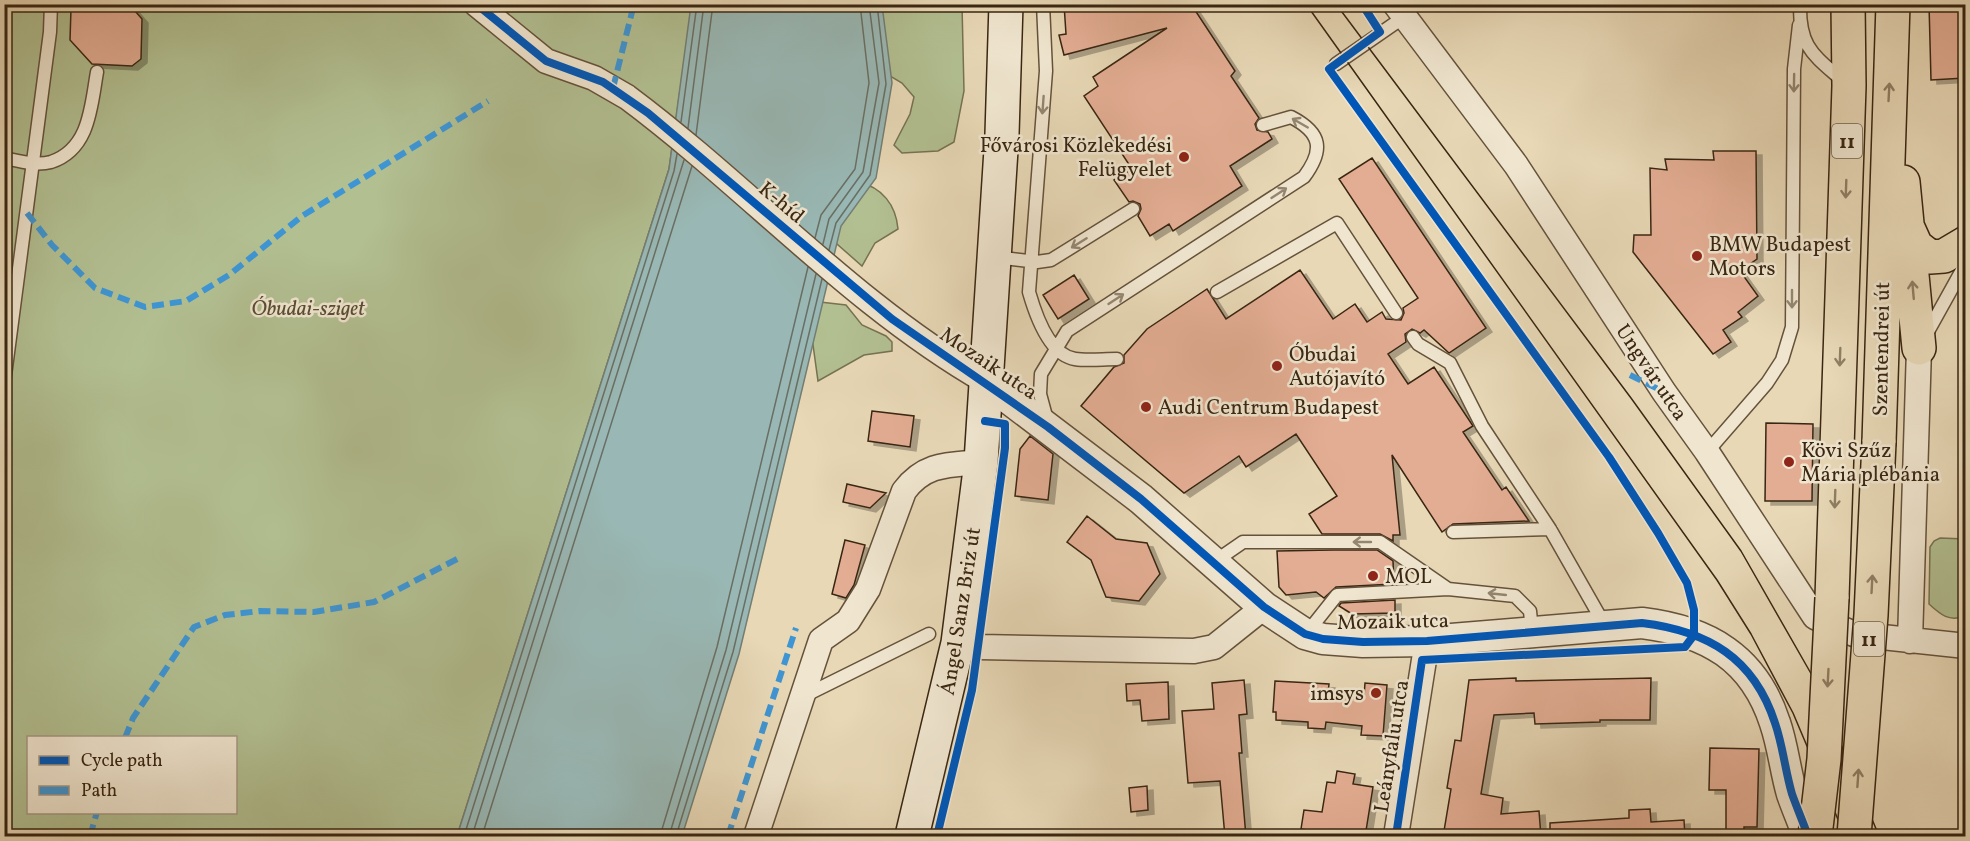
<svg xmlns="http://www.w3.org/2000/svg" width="1970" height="841" font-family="Vollkorn,serif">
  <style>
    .green { fill: #b2bf91; stroke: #767252; stroke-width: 1.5; fill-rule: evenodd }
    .water { fill: #99b8b5; stroke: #737e74; stroke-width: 1.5 }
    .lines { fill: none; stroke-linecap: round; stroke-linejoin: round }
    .shore { stroke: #696f64; stroke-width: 1.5 }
    .building { fill: #e3ad93; stroke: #392612; stroke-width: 1.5; filter: url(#shadow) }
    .service-casing { stroke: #65523b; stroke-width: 15 }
    .minor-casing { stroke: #65523b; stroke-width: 27 }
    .tertiary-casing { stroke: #65523b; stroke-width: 33 }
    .secondary-casing { stroke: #392612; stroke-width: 36 }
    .primary-casing { stroke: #392612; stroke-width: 36 }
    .service { stroke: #f0e6d0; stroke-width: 12 }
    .minor { stroke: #f0e6d0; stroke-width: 24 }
    .tertiary { stroke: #f0e6d0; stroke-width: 30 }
    .secondary { stroke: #f0e6d0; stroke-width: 33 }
    .primary { stroke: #e8d8b6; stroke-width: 33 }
    .tram { stroke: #392612; stroke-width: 1.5 }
    .primary-bridge-casing { stroke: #392612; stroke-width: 36; stroke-linecap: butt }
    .primary-bridge { stroke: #e8d8b6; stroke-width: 33 }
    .quiet { stroke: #3e95d3; stroke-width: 6; stroke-dasharray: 12 6; stroke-linecap: butt }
    .cycleway-casing { stroke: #f0e6d0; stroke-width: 11 }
    .cycleway { stroke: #0057b8; stroke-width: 8 }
    .oneway { stroke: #948671 }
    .oneway2 { stroke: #907f64 }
    .poi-dot { fill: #8f2418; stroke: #f0e6d0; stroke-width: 2 }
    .labels { text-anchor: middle; stroke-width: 5; stroke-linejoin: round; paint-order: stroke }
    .shield { fill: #f0e6d0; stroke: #70604b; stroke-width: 1.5 }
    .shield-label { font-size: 20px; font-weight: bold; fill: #392612 }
    .poi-label { font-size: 21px; fill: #392612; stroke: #f0e6d0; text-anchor: start }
    .street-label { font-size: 21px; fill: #392612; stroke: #f0e6d0 }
    .park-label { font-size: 21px; font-style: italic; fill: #574c32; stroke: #f0e6d0 }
  </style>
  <defs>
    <filter id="shadow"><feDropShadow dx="6" dy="4" stdDeviation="0" flood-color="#0004"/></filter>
  </defs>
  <rect width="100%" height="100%" fill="#e8d8b6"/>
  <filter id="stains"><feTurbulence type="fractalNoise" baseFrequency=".00333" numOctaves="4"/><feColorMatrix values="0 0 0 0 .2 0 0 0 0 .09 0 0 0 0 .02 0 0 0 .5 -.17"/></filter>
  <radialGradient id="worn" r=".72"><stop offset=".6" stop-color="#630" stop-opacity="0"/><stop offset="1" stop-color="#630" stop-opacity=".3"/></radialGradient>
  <path class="green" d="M4 5H692L669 169 457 836H5ZM28 738H236V812H28Z
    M872 5H962L964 91 954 142 938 151 902 153 894 145 910 114 914 97 902 83 870 64Z
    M858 182C882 187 896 205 898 229L875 243 862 266 829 237Z
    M820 302 846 305 862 325 886 336 892 342V351L864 355 818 381 810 323Z
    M1940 538 1965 539V616C1949 622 1941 615 1929 604L1930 547 1934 541Z"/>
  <path class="water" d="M691 5H882L892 83 876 178 841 226 739 654 682 836H457L669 169Z"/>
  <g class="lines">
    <path class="shore" d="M681 122 697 4
      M688 128 704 4
      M696 135 713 4
      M815 238 821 215 855 169 869 83 860 4
      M823 244 829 219 863 172 879 83 869 4
      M829 250 836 223 870 175 886 84 877 4
      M464 836 674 171 677 154
      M472 836 684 160
      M482 836 692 166
      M660 836 717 647 808 267
      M669 836 726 650 816 274
      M676 836 733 652 822 279"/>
  </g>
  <path class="building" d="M76 4H129L142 19 141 59 132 66 92 64 70 40 71 9Z
    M1064 4H1191L1235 71 1231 76 1259 118 1255 124 1257 130 1268 132 1272 139 1230 166 1242 186 1173 231 1169 224 1150 236 1138 216 1141 209 1140 204 1133 201 1129 202 1114 180 1132 169 1084 96 1098 86 1093 77 1167 28 1064 55 1059 35 1066 34Z
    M1929 4H1965V78L1931 80Z
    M1713 151H1756L1757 259 1740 271 1758 296 1738 312 1742 317 1723 330 1731 342 1713 354 1633 252 1634 235H1651L1650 168 1667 170 1665 159 1714 160Z
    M1372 158 1486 328 1449 353 1424 330 1420 333 1412 329 1405 334 1406 342 1388 354 1408 384 1434 367 1473 426 1463 432 1502 490 1506 487 1529 521 1453 524 1442 532 1392 455 1400 535H1393V541L1380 534H1322L1309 514 1337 496 1296 434 1246 467 1239 456 1184 493 1081 406 1114 367 1124 363V355L1147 329 1207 289 1226 319 1300 270 1333 319 1355 304 1367 322 1382 312 1386 319 1401 320 1404 313 1403 308 1418 298 1339 179Z
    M1074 275 1089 299 1058 319 1043 295Z
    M872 411 914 416 910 447 868 441Z
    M1766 423 1813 424 1812 501H1765Z
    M1030 436 1053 454 1048 500 1015 496 1020 449Z
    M847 484 886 493 870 508 843 502Z
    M1087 516 1116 539 1147 543 1160 574 1139 601 1106 597 1091 560 1067 542Z
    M845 540 865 545 854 585 846 598 832 594Z
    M1333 550H1377L1393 561 1394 584 1336 587 1324 598 1316 592 1286 595 1279 587 1277 551Z
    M1395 600V613L1352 614 1339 606 1341 603Z
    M1516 678V681L1651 678 1650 720H1600V722L1535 724 1534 713 1494 715 1481 794 1503 798 1501 814 1539 811 1541 837H1443L1451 789 1447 788 1455 740 1461 741 1469 680Z
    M1244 680 1247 714 1239 715 1242 753H1239L1246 837H1225L1220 781 1188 783 1182 711 1214 709 1212 683Z
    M1275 681 1329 684 1328 694 1364 696 1365 683 1387 685 1383 736 1361 735 1362 726 1326 722 1325 729 1308 728V722L1276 720V712H1273Z
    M1168 682 1169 719 1142 721 1140 700 1127 701 1126 684Z
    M1710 748 1759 749 1757 827H1744V833H1726V790H1709Z
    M1337 771 1355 774 1353 784 1373 787 1365 837H1334L1335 834 1301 829 1304 810 1322 812 1327 782 1335 783Z
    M1147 786 1148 810 1131 812 1129 788Z
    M1650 809 1651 822 1684 820 1685 837H1550V823L1629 818V810Z"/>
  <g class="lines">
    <g class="service-casing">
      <path id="service" d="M1043 4 1046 71 1029 292C1035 313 1049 355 1075 359 1088 361 1103 359 1117 359
        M1800 4C1799 48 1814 55 1844 82
        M1336 64 1404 17
        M4 158C19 161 36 166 51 162 90 149 91 106 97 72
        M995 257 1037 262 1051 260 1133 209
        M1217 292 1337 223 1396 313
        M1926 335 1966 263
        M1413 337 1418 344 1450 363 1482 426 1550 529 1599 615 1600 626
        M4 383 50 32 51 4
        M1047 420 1040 394 1041 374 1067 331 1304 177C1324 150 1322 133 1291 117L1263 125
        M1707 452 1767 383 1782 360 1792 327 1794 69 1799 25
        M1453 532 1550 529
        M1214 562 1243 542H1380L1448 589
        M1306 634 1337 595 1448 589 1515 596 1530 611 1532 631
        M804 696 929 634"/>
    </g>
    <g class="minor-casing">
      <path id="minor" d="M476 4 546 61 594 78 627 97C749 188 854 306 987 382
        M1395 4 1516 165 1664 392 1707 452 1815 617 1854 634 1966 646
        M1910 641 1919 348
        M958 643 980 647 1194 651 1214 647 1264 607
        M756 836 821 640 848 621 868 589 904 491C925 463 948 465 981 462
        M1396 836 1427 641"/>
    </g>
    <g class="tertiary-casing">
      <path id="tertiary" d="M987 382 1141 499 1264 607 1305 634 1323 639 1363 642 1427 641 1642 623C1708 631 1754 658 1775 723 1783 746 1785 770 1792 794 1797 808 1803 822 1808 836"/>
    </g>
    <g class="secondary-casing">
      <path id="secondary" d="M912 836 958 643 981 462 1002 134 1006 4"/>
    </g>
    <g class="primary-casing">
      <path id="primary" d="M1903 182 1919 348
        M1907 226 1916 246 1930 257 1944 256 1966 243
        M1879 442 1893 4
        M1832 598 1849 86 1848 4"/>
    </g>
    <use href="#service" class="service"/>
    <use href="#minor" class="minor"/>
    <use href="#tertiary" class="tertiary"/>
    <use href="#secondary" class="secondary"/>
    <use href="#primary" class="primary"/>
    <path class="tram" d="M1306 4 1717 580 1751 634 1793 713 1845 836
      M1336 4 1631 398 1741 551 1813 677 1879 836"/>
    <g class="primary-bridge-casing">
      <path id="primary-bridge" d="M1815 836 1824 759 1832 598
        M1854 836 1871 615 1879 442"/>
    </g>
    <use href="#primary-bridge" class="primary-bridge"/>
    <path class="quiet" d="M613 88 634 4
      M27 213 52 245 95 288 145 307 186 301 229 275 302 216 488 101
      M1630 375 1664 392
      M125 738 133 718 194 627 225 615 260 611 314 612 374 602 459 558
      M90 836 97 812
      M728 836 796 628"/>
    <g class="cycleway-casing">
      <path id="cycleway" d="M476 4 546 61 603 82 648 113 892 319 1048 427 1141 499 1264 607 1305 634 1323 639 1363 642 1427 641 1642 623C1708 631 1754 658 1775 723 1783 746 1785 770 1792 794 1797 808 1803 822 1808 836
        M1362 4 1380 32 1329 69 1609 457 1658 533 1687 583 1694 610V635L1685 647 1422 660 1396 836
        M937 836 972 690 1005 448V424L985 421"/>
    </g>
    <use href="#cycleway" class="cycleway"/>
  </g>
  <defs><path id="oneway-shaft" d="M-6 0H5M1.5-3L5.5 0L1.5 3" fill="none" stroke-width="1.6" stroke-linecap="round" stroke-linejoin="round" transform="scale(1.5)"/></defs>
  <g class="oneway">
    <use href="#oneway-shaft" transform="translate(1794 83) rotate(91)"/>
    <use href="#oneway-shaft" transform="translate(1043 105) rotate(94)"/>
    <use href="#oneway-shaft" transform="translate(1300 123) rotate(-150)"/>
    <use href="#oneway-shaft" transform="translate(1279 193) rotate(-33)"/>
    <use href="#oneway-shaft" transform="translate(1079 243) rotate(148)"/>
    <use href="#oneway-shaft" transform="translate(1116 299) rotate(-33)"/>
    <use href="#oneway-shaft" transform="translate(1792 299) rotate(90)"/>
    <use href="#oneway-shaft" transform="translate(1362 542) rotate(180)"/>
    <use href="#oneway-shaft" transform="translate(1497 594) rotate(-174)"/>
  </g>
  <g class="oneway2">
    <use href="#oneway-shaft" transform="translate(1889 92) rotate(-87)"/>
    <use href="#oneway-shaft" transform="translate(1846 189) rotate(92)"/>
    <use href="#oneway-shaft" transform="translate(1913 290) rotate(-95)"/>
    <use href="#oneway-shaft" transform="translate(1840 357) rotate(92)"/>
    <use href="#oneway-shaft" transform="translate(1835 499) rotate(92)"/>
    <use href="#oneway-shaft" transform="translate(1872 584) rotate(-87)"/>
    <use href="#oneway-shaft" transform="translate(1828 678) rotate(93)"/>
    <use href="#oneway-shaft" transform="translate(1858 778) rotate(-86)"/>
  </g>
  <g class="poi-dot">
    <circle cx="1184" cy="157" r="6"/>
    <circle cx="1697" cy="256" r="6"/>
    <circle cx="1277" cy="366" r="6"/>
    <circle cx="1146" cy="407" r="6"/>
    <circle cx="1789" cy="462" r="6"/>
    <circle cx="1373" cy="576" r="6"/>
    <circle cx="1376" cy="693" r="6"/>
  </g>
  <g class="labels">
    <g class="shield">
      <rect x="1832" y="124" width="30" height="34" rx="4.5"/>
      <rect x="1854" y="622" width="30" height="34" rx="4.5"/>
    </g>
    <g class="shield-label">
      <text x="1847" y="148">11</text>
      <text x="1869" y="646">11</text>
    </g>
    <g class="poi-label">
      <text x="1172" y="152" text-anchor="end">Fővárosi Közlekedési<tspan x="1172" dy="24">Felügyelet</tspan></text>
      <text x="1709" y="251">BMW Budapest<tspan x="1709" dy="24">Motors</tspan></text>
      <text x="1289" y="361">Óbudai<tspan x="1289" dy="24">Autójavító</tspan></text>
      <text x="1158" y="414">Audi Centrum Budapest</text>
      <text x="1801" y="457">Kövi Szűz<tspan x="1801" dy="24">Mária plébánia</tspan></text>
      <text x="1385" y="583">MOL</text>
      <text x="1364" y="700" text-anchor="end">imsys</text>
    </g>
    <g class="street-label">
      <text transform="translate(782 202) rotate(40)" y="7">K-híd</text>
      <text transform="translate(1881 349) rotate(-89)" y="7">Szentendrei út</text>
      <text transform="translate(989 363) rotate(34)" y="7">Mozaik utca</text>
      <text transform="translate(1652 372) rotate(56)" y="7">Ungvár utca</text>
      <text transform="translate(960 611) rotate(-81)" y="7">Ángel Sanz Briz út</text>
      <text transform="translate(1393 621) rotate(-1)" y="7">Mozaik utca</text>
      <text transform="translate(1391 746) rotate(-81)" y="7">Leányfalu utca</text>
    </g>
    <g class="park-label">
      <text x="308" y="315">Óbudai-sziget</text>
    </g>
  </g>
  <rect width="1970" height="841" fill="none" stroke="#e8d8b6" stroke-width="24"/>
  <rect x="6" y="6" width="1958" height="829" fill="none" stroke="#392612" stroke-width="3"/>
  <rect x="12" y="12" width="1946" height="817" fill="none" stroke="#392612" stroke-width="1.5"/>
  <rect x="27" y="736" width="210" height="78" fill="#f0e6d0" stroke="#a79984" stroke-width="1.5"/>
  <rect x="39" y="756" width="30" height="9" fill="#0057b8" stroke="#a79984" stroke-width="1.5"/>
  <text x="81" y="766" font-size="18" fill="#392612">Cycle path</text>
  <rect x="39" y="786" width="30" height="9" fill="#3e95d3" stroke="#a79984" stroke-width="1.5"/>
  <text x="81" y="796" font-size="18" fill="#392612">Path</text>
  <rect width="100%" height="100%" filter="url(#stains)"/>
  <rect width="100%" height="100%" fill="url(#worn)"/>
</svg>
